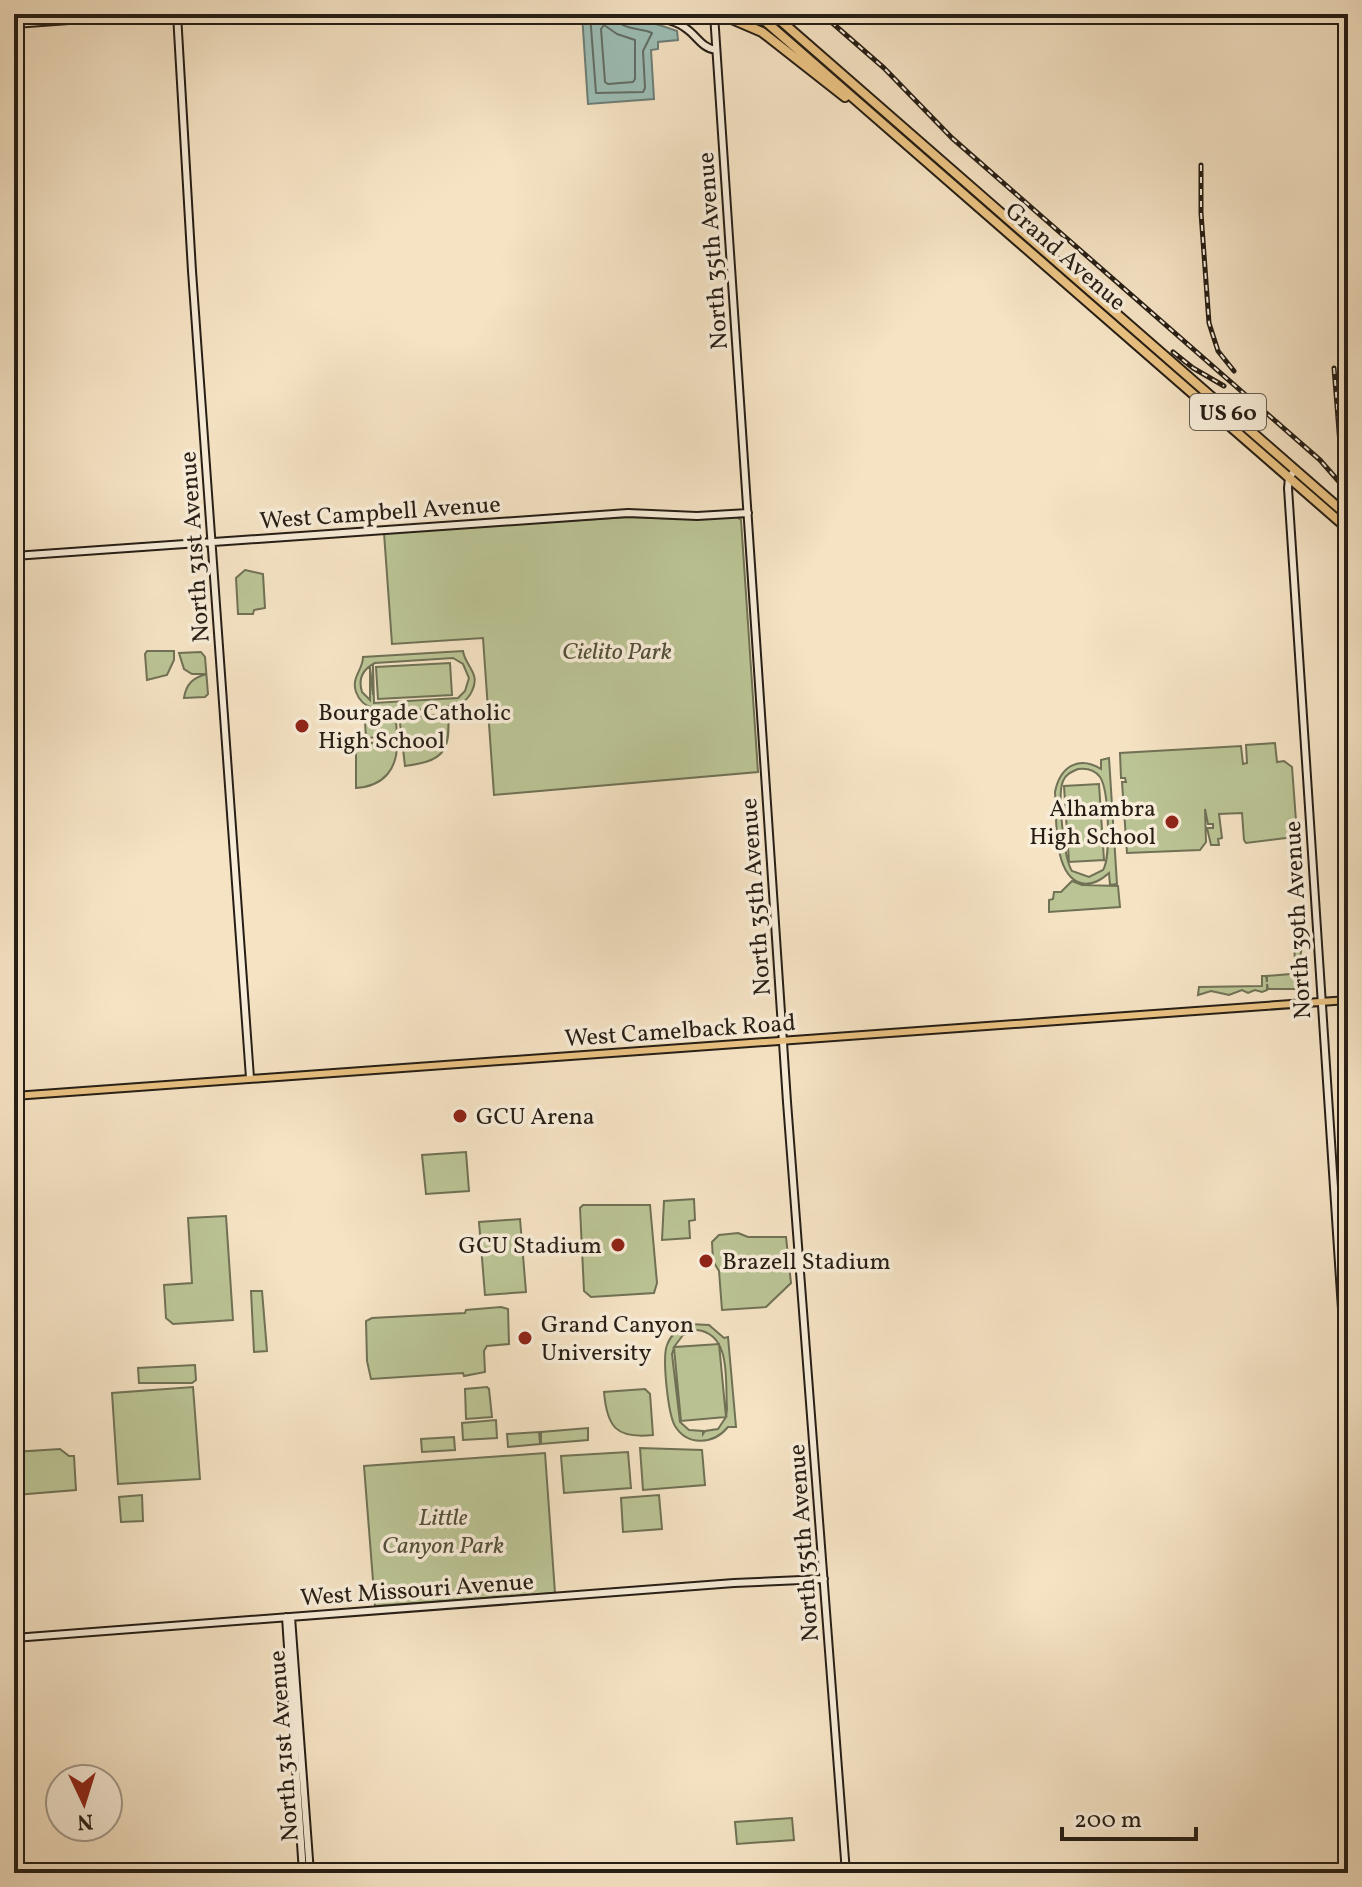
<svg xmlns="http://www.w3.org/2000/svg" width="1362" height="1887" font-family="Vollkorn,serif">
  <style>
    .green { fill: #bbc495; stroke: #707155; stroke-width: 2; fill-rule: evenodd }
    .water { fill: #9cbeb6; stroke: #6d7e76; stroke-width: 2 }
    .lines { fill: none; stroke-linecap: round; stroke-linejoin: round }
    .shore { stroke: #616e66; stroke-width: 2 }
    .secondary-casing { stroke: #261e15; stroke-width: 10 }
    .primary-casing { stroke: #261e15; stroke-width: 10 }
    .highway-casing { stroke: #261e15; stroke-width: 12 }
    .secondary { stroke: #f8edd9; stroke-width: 6 }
    .primary { stroke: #eac282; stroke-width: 6 }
    .highway { stroke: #eac282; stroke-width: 8 }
    .rail-casing { stroke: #261e15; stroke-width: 5 }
    .rail { stroke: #f8edd9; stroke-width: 2; stroke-dasharray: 6; stroke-linecap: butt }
    .poi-dot { fill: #8f2418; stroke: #f8edd9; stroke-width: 3 }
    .labels { text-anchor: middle; stroke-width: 7; stroke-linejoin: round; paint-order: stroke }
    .shield { fill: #f8edd9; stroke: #655c50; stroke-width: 2 }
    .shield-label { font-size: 22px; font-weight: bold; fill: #261e15 }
    .street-label { font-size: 24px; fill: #261e15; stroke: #f8edd9 }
    .park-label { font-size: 24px; font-style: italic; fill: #53503b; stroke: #f8edd9 }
    .poi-label { font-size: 24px; fill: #261e15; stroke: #f8edd9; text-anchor: start }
  </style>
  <rect width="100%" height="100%" fill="#f5e3c4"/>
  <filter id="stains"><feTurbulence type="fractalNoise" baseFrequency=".0025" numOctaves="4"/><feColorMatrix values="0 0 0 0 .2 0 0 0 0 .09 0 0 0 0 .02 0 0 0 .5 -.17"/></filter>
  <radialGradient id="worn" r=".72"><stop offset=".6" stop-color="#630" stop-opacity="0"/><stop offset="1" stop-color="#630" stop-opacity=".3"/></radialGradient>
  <path class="green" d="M628 517 685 519 737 517 741 520 758 772 494 795 483 638 392 644 384 533Z
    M245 570 263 574 265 608 254 610 253 614H238L236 578Z
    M147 651H174V660L167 675 147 680 145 654Z
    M463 651C465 666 481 673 472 691 470 696 465 701 460 704 448 709 385 713 373 708 365 706 359 700 356 692 351 677 363 670 363 657ZM453 658 463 664 469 678 465 691 458 698 374 703 373 665V695L370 667V700L362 692C358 679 363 669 375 663Z
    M201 652 205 657 208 694 205 697 184 698C186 684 193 678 206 674H192L184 669 179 653Z
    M450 663 452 695 378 699 376 667Z
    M448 714C451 753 442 761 405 766L400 723 404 718Z
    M396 720 397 736 366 738 365 722Z
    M397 741C398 769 384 786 356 788V744Z
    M1275 743 1277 762 1284 761 1292 767 1297 834 1294 837 1246 843 1244 840 1242 813 1219 814 1222 838 1218 839 1219 845H1211L1207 828H1213V824H1208L1205 809 1206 842 1200 850 1127 853 1122 782H1126L1125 778H1121L1120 753 1241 746 1243 764 1247 763 1246 745Z
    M1109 758 1117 884 1110 885 1109 873C1101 880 1092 886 1081 883 1052 875 1057 816 1055 792 1060 767 1078 755 1101 769V760ZM1078 769C1086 768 1095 770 1100 777 1109 790 1111 858 1103 870L1089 877 1072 871C1064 859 1057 795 1063 781 1066 774 1071 772 1078 769Z
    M1099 784 1104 860 1069 862 1064 786Z
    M1072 881 1082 885 1118 886 1120 907 1049 912V900L1053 899 1054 892H1061Z
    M1294 940 1302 946 1299 964 1306 971 1298 979 1302 983 1299 989H1268L1267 984V990L1262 992 1255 990 1248 993 1242 990 1229 995 1211 991 1198 995 1199 987 1262 986V976H1266L1267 982V976L1291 974 1292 966 1295 963Z
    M466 1152 469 1191 426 1194 422 1155Z
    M694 1199 695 1220 689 1221 690 1238 662 1240 664 1201Z
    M583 1205H650L657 1283 654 1293 591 1297 584 1291 580 1208Z
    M226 1216 233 1320 173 1324 166 1318 164 1285 192 1283 188 1218Z
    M520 1219 526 1292 485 1295 479 1222Z
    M738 1233 748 1237H786L791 1283 766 1307 722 1310 719 1271 713 1261 712 1242 719 1235Z
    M251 1291H262L267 1351 254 1352Z
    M501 1307 508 1309 509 1344 487 1346 484 1351 485 1372 464 1376 463 1373 371 1379 367 1361 366 1321 372 1318 465 1313 466 1310Z
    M689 1324 709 1325 724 1338 728 1337 736 1427H728C714 1444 688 1447 675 1426 668 1414 662 1358 667 1345 671 1334 679 1328 689 1324ZM697 1330C732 1334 725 1382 727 1409L726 1417 719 1344 674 1347 683 1335ZM674 1348 681 1421 726 1417 718 1429 705 1431 703 1434V1431L689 1430 680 1422 672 1354Z
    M195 1365 196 1380 192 1383H139L138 1368Z
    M193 1387 200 1479 118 1484 112 1393Z
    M487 1387 489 1389 492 1417 466 1419 465 1389Z
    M645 1389 650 1394 653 1435C616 1439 607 1427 604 1392Z
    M496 1420 497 1438 463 1440 462 1423Z
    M588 1428V1440L541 1444V1432Z
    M539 1432 540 1444 508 1447 507 1434Z
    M454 1437 455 1450 422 1452 421 1439Z
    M640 1448 702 1450 705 1485 643 1490Z
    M60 1449 69 1456H74L76 1490 16 1495 14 1452Z
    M628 1452 631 1488 564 1493 561 1456Z
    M545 1453 555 1593 375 1606 364 1466Z
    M142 1495 143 1521 121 1522 119 1497Z
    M659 1495 662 1529 623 1532 621 1498Z
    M792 1818 794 1840 737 1844 735 1822Z"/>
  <path class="water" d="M582 14C614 14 647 20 677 31L678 40 658 42V49L651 50 654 99 588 104Z"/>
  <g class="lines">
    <path class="shore" d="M590 14 596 93 643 92 645 88 643 51 652 33C640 27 617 31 615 14
      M604 25 617 34 635 40V79L633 82 608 84 605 82 601 29Z"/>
    <g class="secondary-casing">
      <path id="secondary" d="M177 14 192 271 250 1078
        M638 14C654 17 671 18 684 27 697 35 701 48 716 50
        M714 14 787 1102 846 1873
        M14 24 152 14
        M1295 470 1289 478 1288 488 1346 1370
        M14 556 628 513 697 516 748 513
        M286 1617 303 1873
        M291 1617 310 1873
        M14 1638 734 1583 824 1579"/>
    </g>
    <g class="primary-casing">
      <path id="primary" d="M14 1096 1348 1000"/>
    </g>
    <g class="highway-casing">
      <path id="highway" d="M720 14 762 32 845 97
        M757 14 1348 529
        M773 14 1348 516"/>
    </g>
    <use href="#secondary" class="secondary"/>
    <use href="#primary" class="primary"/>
    <use href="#highway" class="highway"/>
    <g class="rail-casing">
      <path id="rail" d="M822 14 884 68 952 138 1320 460 1348 492
        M1201 165V213L1209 323 1218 351 1234 371
        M1173 352 1193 368 1224 386
        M1334 368 1340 444 1348 475"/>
    </g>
    <use href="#rail" class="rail"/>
  </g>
  <g class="poi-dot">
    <circle cx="302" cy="726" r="8"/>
    <circle cx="1172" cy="822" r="8"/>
    <circle cx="460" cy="1116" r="8"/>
    <circle cx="618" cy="1245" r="8"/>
    <circle cx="706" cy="1261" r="8"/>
    <circle cx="525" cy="1338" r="8"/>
  </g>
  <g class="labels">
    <rect class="shield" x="1190" y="394" width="76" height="36" rx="6"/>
    <g class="shield-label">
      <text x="1228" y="420">US 60</text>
    </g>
    <g class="street-label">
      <text transform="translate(712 251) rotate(-94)" y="8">North 35th Avenue</text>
      <text transform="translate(1066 256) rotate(41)" y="8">Grand Avenue</text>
      <text transform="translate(380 512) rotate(-4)" y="8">West Campbell Avenue</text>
      <text transform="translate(194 547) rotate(-94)" y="8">North 31st Avenue</text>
      <text transform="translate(755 897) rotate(-94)" y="8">North 35th Avenue</text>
      <text transform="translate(1297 920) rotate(-93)" y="8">North 39th Avenue</text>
      <text transform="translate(680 1030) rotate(-4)" y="8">West Camelback Road</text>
      <text transform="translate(803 1543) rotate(-94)" y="8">North 35th Avenue</text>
      <text transform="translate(417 1589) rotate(-4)" y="8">West Missouri Avenue</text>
      <text transform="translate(283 1746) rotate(-94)" y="8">North 31st Avenue</text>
    </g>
    <g class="park-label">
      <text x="617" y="659">Cielito Park</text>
      <text x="443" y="1525">Little<tspan x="443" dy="28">Canyon Park</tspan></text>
    </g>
    <g class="poi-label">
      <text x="318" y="720">Bourgade Catholic<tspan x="318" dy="28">High School</tspan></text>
      <text x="1156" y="816" text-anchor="end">Alhambra<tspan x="1156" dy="28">High School</tspan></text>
      <text x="476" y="1124">GCU Arena</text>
      <text x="602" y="1253" text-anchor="end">GCU Stadium</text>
      <text x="722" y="1269">Brazell Stadium</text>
      <text x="541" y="1332">Grand Canyon<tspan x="541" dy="28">University</tspan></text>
    </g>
  </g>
  <rect width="1362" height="1887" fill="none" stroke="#f5e3c4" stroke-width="48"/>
  <rect x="16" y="16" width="1330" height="1855" fill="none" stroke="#261e15" stroke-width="4"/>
  <rect x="24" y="24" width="1314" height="1839" fill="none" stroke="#261e15" stroke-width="2"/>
  <g transform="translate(84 1803) rotate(176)"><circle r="38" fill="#f8edd9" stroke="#a49a8b" stroke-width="2"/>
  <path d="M0-6L14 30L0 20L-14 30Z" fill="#8f2418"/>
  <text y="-12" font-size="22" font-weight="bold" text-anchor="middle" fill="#261e15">N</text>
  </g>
  <path d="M1062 1827v12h134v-12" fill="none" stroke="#261e15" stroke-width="4"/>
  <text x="1074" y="1827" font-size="24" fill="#261e15" stroke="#f8edd9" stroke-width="6" paint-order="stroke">200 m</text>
  <rect width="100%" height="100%" filter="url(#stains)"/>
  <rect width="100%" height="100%" fill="url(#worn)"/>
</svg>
